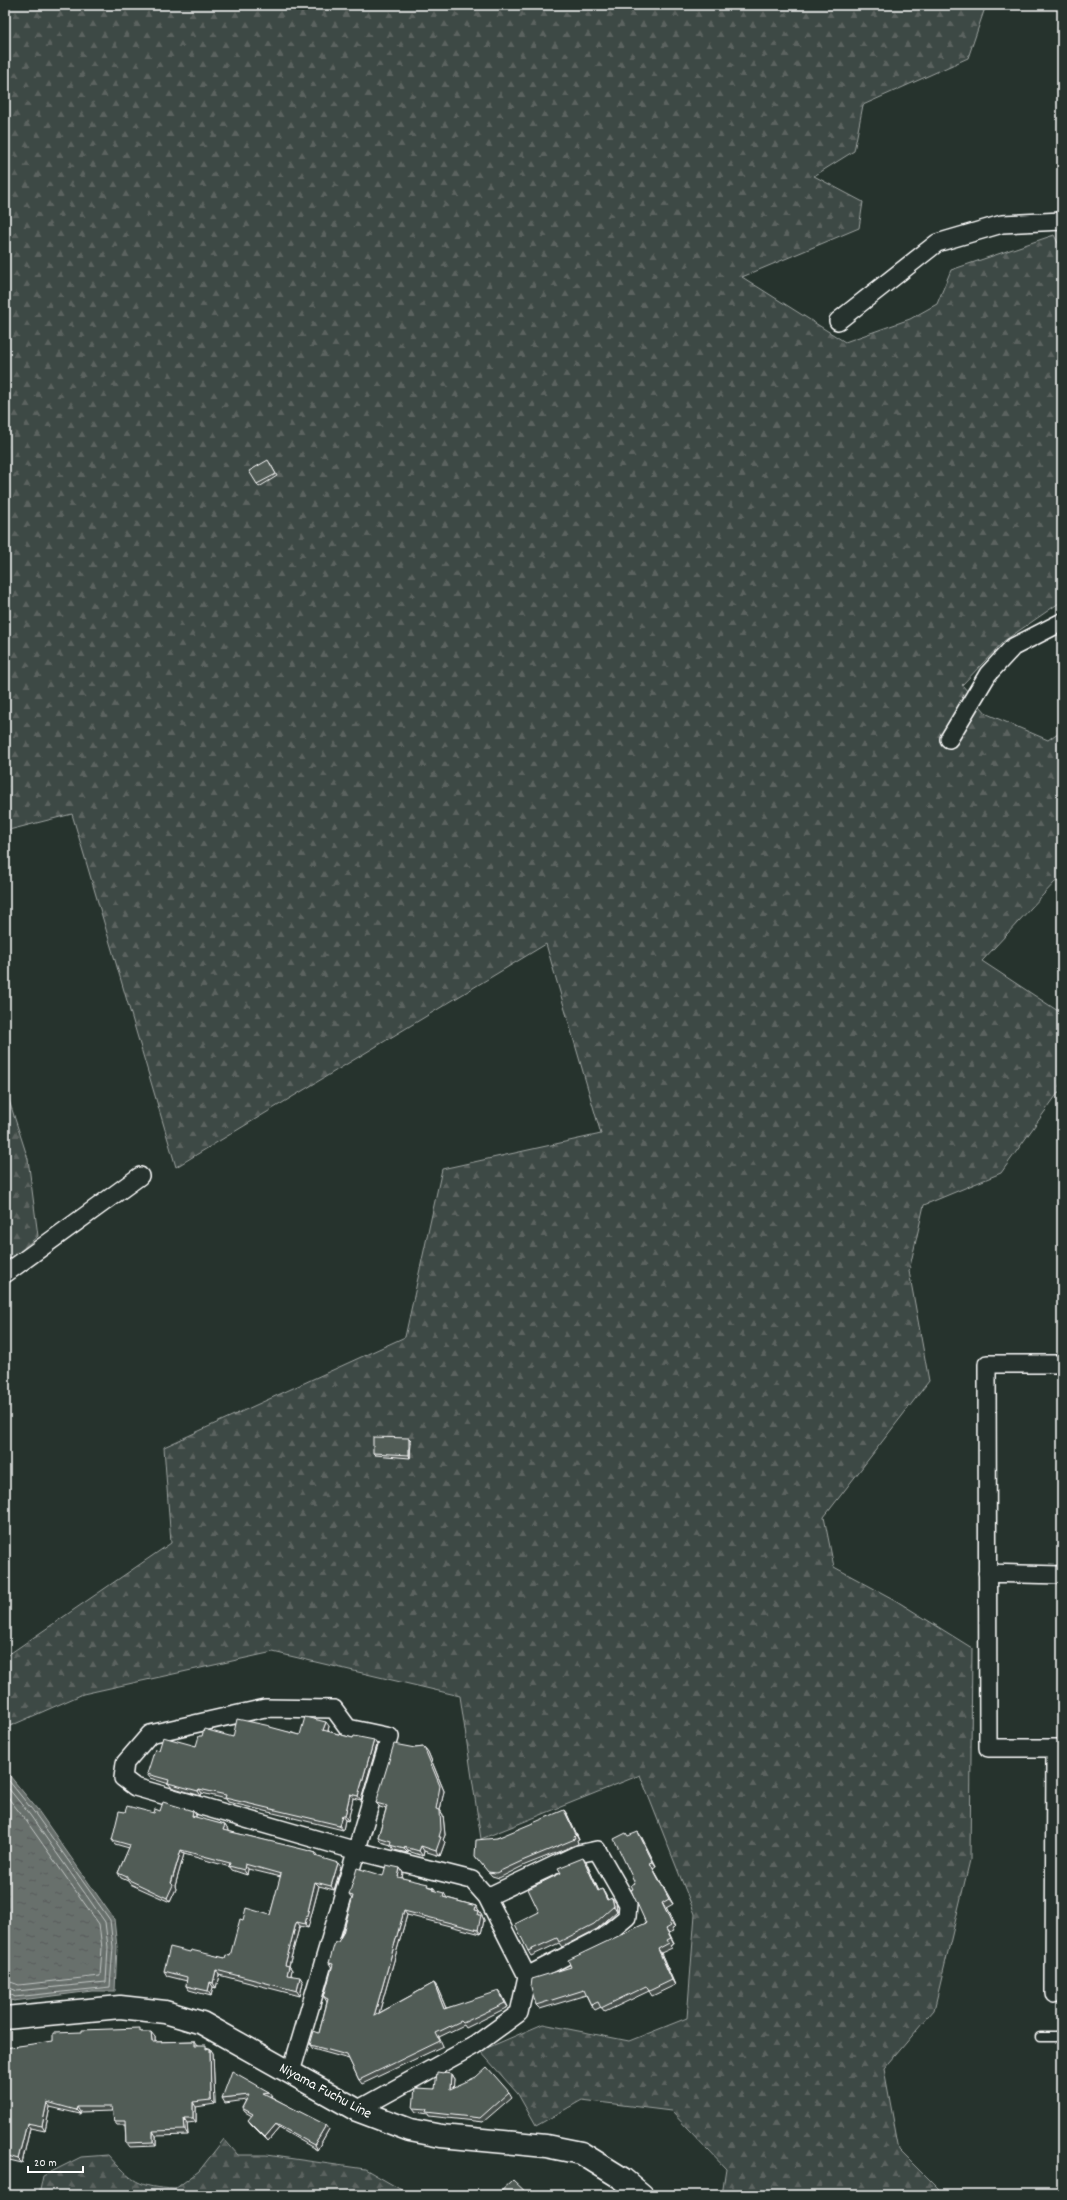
<svg xmlns="http://www.w3.org/2000/svg" width="1067" height="2200" font-family="Dekko,sans-serif">
  <style>
    .forest { fill: url(#forest-firs); stroke: #9ea4a2 }
    .water { fill: url(#water-ripples); stroke: #a4a9a7 }
    .lines { fill: none; stroke-linecap: round; stroke-linejoin: round }
    .shore { stroke: #c2c6c4; stroke-width: 1 }
    .lane-casing { stroke: #fff; stroke-width: 11 }
    .street-casing { stroke: #fff; stroke-width: 20 }
    .secondary-casing { stroke: #fff; stroke-width: 25 }
    .lane { stroke: #26332d; stroke-width: 8 }
    .street { stroke: #26332d; stroke-width: 17 }
    .secondary { stroke: #26332d; stroke-width: 22 }
    .wall { fill: #464f4b; stroke: #fff }
    .shaded-wall { fill: #39403d; stroke: #fff }
    .building { fill: #515c57; stroke: #fff }
    .labels { text-anchor: middle; stroke-width: 3.5; stroke-linejoin: round; paint-order: stroke }
    .street-label { font-size: 15px; fill: #fff; stroke: #26332d }
  </style>
  <defs>
    <pattern id="forest-firs" width="22" height="20" patternUnits="userSpaceOnUse"><rect width="22" height="20" fill="#3e4944"/><path d="M5 1l3.5 6h-7zM16 11l3.5 6h-7z" fill="#5b6460"/></pattern>
    <pattern id="water-ripples" width="26" height="14" patternUnits="userSpaceOnUse"><rect width="26" height="14" fill="#67706c"/><path d="M2 4q2-2 4 0t4 0M15 11q2-2 4 0t4 0" fill="none" stroke="#575a59"/></pattern>
  </defs>
  <rect width="100%" height="100%" fill="#26332d"/>
  <filter id="ink" filterUnits="userSpaceOnUse"><feTurbulence type="fractalNoise" baseFrequency=".025" numOctaves="2"/><feDisplacementMap in="SourceGraphic" scale="8" xChannelSelector="R" yChannelSelector="G"/><feConvolveMatrix kernelMatrix="1 2 1 2 8 2 1 2 1" color-interpolation-filters="sRGB"/></filter>
  <g filter="url(#ink)">
    <path class="forest" d="M5 5H986L968 58 863 105 854 151 814 176 863 202 859 228 742 277 845 342 910 319 937 304 951 270 1054 235 1062 251V601L1004 641 962 685 987 714 1048 740 1062 730V880L1055 882 982 961 1058 1011H1062V1094L1058 1093 1001 1173 924 1205 909 1271 929 1381 824 1517 834 1567 895 1600 972 1648 970 1860 934 2010 884 2069 899 2150 944 2195H722L726 2169 671 2111 582 2100 536 2126 518 2094 480 2051 543 2024 629 2041 687 2018 695 1914 640 1775 481 1839 460 1696 273 1652 83 1694 8 1727 5 1724V1657L171 1543 164 1447 405 1337 442 1169 601 1134 546 944 176 1167 72 814 5 831Z
      M5 1088 28 1159 38 1236 5 1264Z
      M224 2139 238 2155H266L365 2169 405 2192 404 2195H39L43 2176 81 2157 108 2155C132 2182 138 2187 175 2189L199 2171Z"/>
    <path class="water" d="M5 1770 37 1809 114 1919 117 1947 115 1991H92L13 2001 5 1993Z"/>
    <g class="lines">
      <path class="shore" d="M5 1776 34 1812 110 1920 113 1947 110 1987 15 1997 5 1991
        M5 1784 30 1815 105 1922 108 1947 106 1982 17 1991 5 1986
        M5 1794 25 1819 99 1924 102 1948 100 1976 19 1985 5 1980"/>
      <g class="lane-casing">
        <path id="lane" d="M1040 2037H1062"/>
      </g>
      <g class="street-casing">
        <path id="street" d="M838 321 937 243 1002 224 1062 221
          M949 739 988 674 1013 647 1062 622
          M5 1274 140 1176
          M1062 1364H987L988 1748H1062
          M987 1573 1062 1575
          M1054 1994 1055 1748
          M291 2072 390 1737 348 1728 334 1709 265 1708 150 1734 125 1763 123 1778 135 1787 357 1851 472 1880 487 1897 527 1976
          M357 2110 475 2045 519 2013 527 1976 603 1937 627 1917 628 1904 597 1850 578 1854 487 1897"/>
      </g>
      <g class="secondary-casing">
        <path id="secondary" d="M5 2018 120 2007 165 2012 202 2023 357 2110 410 2130 441 2136 546 2146 581 2153 623 2179 642 2195"/>
      </g>
      <use href="#lane" class="lane"/>
      <use href="#street" class="street"/>
      <use href="#secondary" class="secondary"/>
    </g>
    <path class="wall" d="M270 463 277 476 259 487 257 484Z
      M411 1440 410 1458 375 1455 373 1453Z
      M329 1726 328 1731 377 1745 361 1800 353 1798 348 1821 345 1820 343 1830 228 1802 226 1799 202 1793 201 1796 171 1787 169 1784 150 1778 147 1774 159 1750 196 1746 202 1736 233 1737 271 1728 300 1735Z
      M424 1747 428 1752 444 1791 440 1810 443 1815 445 1835 443 1840 445 1842 440 1856 424 1851 423 1856 408 1851V1853L394 1850 391 1845 381 1842 378 1837 386 1809 380 1807 376 1803 415 1748Z
      M160 1811H193L196 1815V1818L225 1825 228 1830 227 1831 316 1853 318 1857 341 1867 334 1890 319 1886 308 1928 300 1926 299 1928 289 1966 292 1970 291 1975 303 1982 300 1996 219 1975 216 1988 213 1987 211 1996 189 1990 186 1986 187 1981 167 1976 164 1971 190 1952 225 1958 230 1956 243 1920 270 1915 281 1877 248 1869 247 1875 232 1870 230 1867 184 1854 175 1886 176 1889 170 1902 130 1884 128 1881 121 1878 118 1873 129 1848 115 1844 112 1840 125 1812 154 1813Z
      M567 1814 579 1840 577 1841 578 1844 525 1865 499 1878 492 1876 475 1856 497 1838Z
      M629 1836H641L656 1866 653 1868 673 1904 666 1908 675 1927 672 1928 674 1931 669 1933 674 1943 670 1945 672 1948 661 1953 675 1985 652 1996 649 1991 605 2012 601 2007 595 2010 591 2005 586 1995 540 2009 536 2005 571 1967 646 1923 633 1889 635 1883Z
      M586 1862 599 1891 602 1889 605 1894 608 1900 616 1903 617 1911 597 1929 562 1947 559 1943 531 1956 528 1951 539 1912 561 1873Z
      M400 1868 403 1873 402 1878 434 1888 436 1891 447 1898 476 1906 482 1915V1916L484 1920 481 1934 407 1915 379 2013 434 1983 437 1987 446 2008 502 1995 508 2007 466 2028 464 2025 439 2037 443 2046 362 2084 359 2080 349 2059 313 2049 310 2045 319 2033 327 2002 324 1997 332 1968 329 1963 343 1933 352 1899 349 1895 383 1876Z
      M142 2032 155 2037V2042L195 2041 198 2045 209 2048 213 2053 215 2104 196 2107V2122L187 2123 188 2135 156 2136V2146L129 2147 126 2143 125 2125H117L114 2121 113 2111 80 2112V2114L50 2107 45 2131 30 2128 22 2163 5 2159V2048Z
      M451 2074 454 2079 453 2087 509 2092 512 2097 483 2122 429 2116 428 2114 416 2112 413 2108Z
      M269 2092 272 2096H270L329 2129 317 2150 279 2128 268 2141 251 2124 248 2120 252 2116 245 2112 242 2108 246 2100 225 2103 222 2098Z"/>
    <path class="shaded-wall" d="M409 1438 411 1440 410 1458 409 1455Z
      M326 1722 329 1726 327 1735 323 1730Z
      M374 1740 377 1745 361 1800 358 1796Z
      M424 1747 428 1752 444 1791 440 1810 443 1815 445 1835 443 1840 445 1842 440 1856 436 1851 439 1837 436 1809Z
      M199 1789 202 1793 201 1796 198 1791Z
      M350 1794 353 1798 348 1821 345 1816Z
      M564 1810 567 1814 579 1840 576 1835Z
      M193 1811 196 1815 195 1821 192 1816Z
      M342 1816 345 1820 343 1830 339 1825Z
      M225 1825 228 1830 227 1834 223 1830Z
      M638 1832 641 1836 656 1866 653 1862Z
      M421 1846 424 1851 423 1856 419 1851Z
      M405 1847 408 1851V1853L404 1849Z
      M181 1850 184 1854 175 1886 176 1889 170 1902 167 1898Z
      M583 1858 586 1862 601 1896 598 1891Z
      M338 1863 341 1867 334 1890 331 1886Z
      M650 1863 653 1868 673 1904 669 1899Z
      M245 1864 248 1869 247 1875 244 1870Z
      M400 1868 403 1873 401 1881 398 1877Z
      M315 1882 319 1886 308 1928 305 1924Z
      M602 1889 605 1894 610 1905 607 1900Z
      M444 1893 447 1898 446 1902 443 1897Z
      M612 1898 616 1903 617 1911 614 1906Z
      M662 1903 666 1908 675 1927 671 1922Z
      M476 1906 482 1915V1916L484 1920 481 1934 478 1930 475 1910Z
      M404 1911 407 1915 377 2020 374 2016Z
      M297 1922 300 1926 299 1928 288 1969 285 1965 296 1923Z
      M666 1929 669 1933 674 1943 671 1938Z
      M658 1949 661 1953 675 1985 672 1980Z
      M289 1966 292 1970 290 1979 287 1975Z
      M216 1970 219 1975 216 1988 213 1983Z
      M300 1977 303 1982 300 1996 297 1991Z
      M210 1982 213 1987 211 1996 208 1991Z
      M434 1983 437 1987 448 2013 444 2009Z
      M499 1991 502 1995 508 2007 505 2003Z
      M151 2032 155 2037V2047L152 2042Z
      M210 2048 213 2053 215 2104 211 2100Z
      M451 2074 454 2079 453 2094 450 2089Z
      M47 2102 50 2107 45 2131 42 2126Z
      M193 2102 196 2107V2122L193 2118Z
      M77 2107 80 2112V2114L76 2110Z
      M184 2118 187 2123 188 2135 185 2130Z
      M27 2123 30 2128 22 2163 18 2159Z
      M276 2124 279 2128 268 2141 265 2137Z
      M326 2125 329 2129 317 2150 314 2145Z
      M153 2131 156 2136V2146L153 2142Z"/>
    <path class="building" d="M268 460 276 474 257 484 249 471Z
      M373 1437 409 1438V1455L373 1453Z
      M305 1717 326 1722 323 1730 353 1738 354 1736 374 1740 358 1796 350 1794 345 1816H342L339 1825 225 1798 226 1795 199 1789 198 1791 168 1783 169 1780 147 1774 155 1749 159 1750 163 1737 196 1746 199 1736H202L204 1729 233 1737 237 1719 270 1726V1727L300 1735Z
      M394 1744 415 1748 424 1747 440 1786 436 1809 440 1810 441 1830 439 1837H441L436 1851 421 1846 419 1851 405 1847 404 1849 390 1845 391 1841 378 1837 387 1806 376 1803Z
      M163 1802 193 1811 192 1816 225 1825 223 1830 306 1850 316 1853 315 1856 338 1863 331 1886 315 1882 305 1924 297 1922 296 1923 285 1965 289 1966 287 1975 300 1977 297 1991 216 1970 213 1983 210 1982 208 1991 186 1986 187 1977 164 1971 170 1947 190 1952 191 1950 225 1958 226 1955 230 1956 240 1919 243 1920 246 1908 270 1915 281 1874 245 1864 244 1870 229 1866 230 1863 181 1850 171 1883 173 1885 167 1898 127 1879V1877L118 1873 130 1845 112 1840 119 1811 125 1812 127 1806 154 1813 155 1809 160 1811Z
      M564 1810 576 1835 574 1837 575 1839 522 1861 496 1873 488 1872 475 1856 476 1840 497 1838Z
      M638 1832 653 1862 650 1863 669 1899 662 1903 671 1922 669 1923 671 1926 666 1929 671 1938 667 1940 669 1943 658 1949 672 1980 649 1991 646 1986 601 2008 598 2002 591 2005 584 1990 536 2005 531 1987 532 1979 571 1967 568 1960 646 1923 631 1890 633 1889 631 1885 635 1883 614 1839 626 1833 628 1836Z
      M583 1858 598 1891 602 1889 607 1900 612 1898 614 1906 594 1924 559 1942 557 1938 528 1951 515 1924 539 1912 528 1889 561 1873 558 1868Z
      M386 1865 400 1868 398 1877 428 1884 427 1886 434 1888 433 1890 444 1893 443 1897 476 1906 475 1910 479 1911 478 1915H481L478 1930 404 1911 374 2016 434 1983 444 2009 499 1991 505 2003 463 2023 461 2021 436 2033 440 2041 359 2080 347 2055 310 2045 314 2031 319 2033 328 1999 324 1997 333 1964 329 1963 335 1942H338L343 1933 353 1896 349 1895 357 1868 383 1876Z
      M140 2028V2032H151L152 2042 195 2041V2045H206V2049L210 2048 211 2100 193 2102V2118H184L185 2130 153 2131V2142L126 2143 125 2121H114L112 2107H77L76 2110 47 2102 42 2126 27 2123 18 2159 5 2155V2048L53 2041V2033L82 2032V2030Z
      M487 2067 509 2092 480 2118 426 2112 427 2109 413 2108 415 2088 435 2089 437 2072 451 2074 450 2089 476 2077Z
      M232 2071 269 2092 263 2093 326 2125 314 2145 276 2124 265 2137 248 2120 253 2114 242 2108 249 2095 222 2098Z
      M513 2180 529 2195H497Z"/>
  </g>
  <g class="labels">
    <g class="street-label">
      <text transform="translate(326 2090) rotate(28)" y="5">Niyama Fuchu Line</text>
    </g>
  </g>
  <rect width="1067" height="2200" fill="none" stroke="#26332d" stroke-width="20"/>
  <rect x="10" y="10" width="1047" height="2180" fill="none" stroke="#fff" stroke-width="1.5" filter="url(#ink)"/>
  <path d="M28 2166v6h55v-6" fill="none" stroke="#ffffff" stroke-width="2"/>
  <text x="34" y="2166" font-size="12" fill="#ffffff" stroke="#26332d" stroke-width="3" paint-order="stroke">20 m</text>
</svg>
